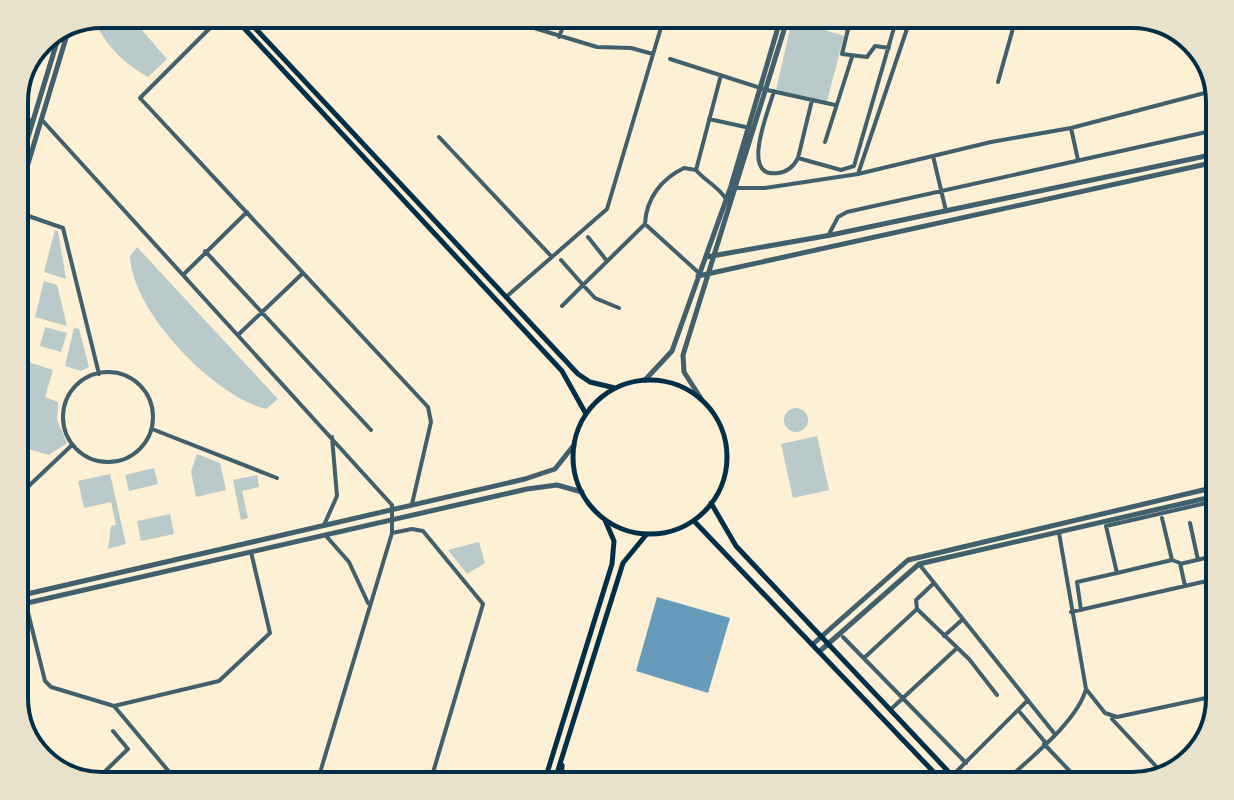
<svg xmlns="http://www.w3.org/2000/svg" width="1234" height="800" font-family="'Open Sans',sans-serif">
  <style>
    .green { fill: #b9caca }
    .water { fill: #669bbc }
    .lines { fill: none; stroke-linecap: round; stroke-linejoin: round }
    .minor { stroke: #3f606c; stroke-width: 4 }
    .tertiary { stroke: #3f606c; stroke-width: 5 }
    .secondary { stroke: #003049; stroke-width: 5 }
    .rim { fill: none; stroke: #003049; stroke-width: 4 }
  </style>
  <rect width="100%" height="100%" fill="#fdf0d5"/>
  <path class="green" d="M102 14H128L167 59 148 77C123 63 104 44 94 18Z
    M792 20 844 36 826 105 776 90Z
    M55 230 58 231 66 279 44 272Z
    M137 247 278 399 266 409C214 396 132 312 130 256Z
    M44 281 57 285 67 326 35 317Z
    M45 327 67 333 61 352 40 346Z
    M74 328 79 329 89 367 81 371 65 366Z
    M19 359 53 370 45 397 58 402 57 420 67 443 49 455 17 446 29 403 14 398V377Z
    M784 420a12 12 0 1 1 24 0a12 12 0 1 1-24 0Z
    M817 436 829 490 793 498 781 444Z
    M197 454 220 463 226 490 196 497 191 471Z
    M154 468 158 484 129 491 125 475Z
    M110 474 126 544 108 549 111 526 116 525 111 502 84 508 78 481Z
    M257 475 259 487 242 491 248 518 241 520 233 480Z
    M170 514 174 534 141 541 137 521Z
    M479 542 485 563 467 574 448 550Z"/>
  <path class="water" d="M657 597 730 618 708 693 636 671Z"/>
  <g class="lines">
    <path class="minor" d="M224 14 140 98 428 407 431 422 412 504
      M488 14 597 47 631 48 653 54
      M688 14 737 28
      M796 14 848 29
      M868 14 865 26 850 21 842 54 867 57 875 46 889 48
      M559 37 568 14
      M670 59 767 90 835 105
      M721 75 696 170C706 182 717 185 726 199
      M998 82 1017 14
      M774 91C769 110 739 179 778 173 787 172 794 166 798 158L812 100
      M709 119 750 128
      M42 120 392 505V533L316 786
      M14 125 33 120
      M1071 128 1078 160
      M439 137 552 257
      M825 142 852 57
      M933 156 946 211
      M798 158 841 170 854 166 898 14
      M858 174 912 14
      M738 188H765L858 174 991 142 1071 128 1216 90
      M14 211 63 228 99 374
      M645 224C646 199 661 179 684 168L696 170
      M828 236 838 217 847 212 1220 129
      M588 237 607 261
      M205 251 371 430
      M561 260 583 285 645 224 699 273
      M185 273 247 212
      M506 297 607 209 665 14
      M562 306 583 285 595 298 619 308
      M239 334 303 273
      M63 417a45 45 0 1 1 90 0a45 45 0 1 1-90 0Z
      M152 429 277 478
      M14 500 72 445
      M1162 518 1172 560
      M1190 523 1198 560
      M324 525 337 496 332 437
      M392 533 412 529 423 531 483 604 429 786
      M327 537 349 562 368 603
      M1220 552V562
      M14 556 45 681 51 687 114 706 219 681 270 633 251 552
      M919 564 1054 733
      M1180 564 1218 555
      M1185 586 1180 563 1172 560 1117 573 1106 526 1211 502 1220 530
      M917 609 916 600 934 583
      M1081 610 1077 582 1117 573
      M1071 612 1220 578
      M944 636 963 619
      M843 637 966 763
      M864 658 917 609 969 659 997 695
      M1086 689 1105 713 1117 717 1220 695
      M114 706 181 786
      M890 710 956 649
      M1018 710 1045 742
      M1112 719 1166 777
      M1044 744 1084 786
      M952 776 1028 700
      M93 783 128 749 113 731
      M1000 786C1025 762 1077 723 1086 689L1059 533
      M1037 786 1043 781"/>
    <path class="tertiary" d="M14 183 60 32
      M14 210 69 28
      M706 257 831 235 1220 153
      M698 276 1220 161
      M645 380 672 351 731 186 782 14
      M702 400 684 372 683 355 789 14
      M14 597 525 479 555 469 574 445
      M14 606 527 489 557 485 582 492
      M813 644 908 560 1220 486
      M820 651 919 564 1220 495"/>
    <path class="secondary" d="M231 14 562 371 586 414
      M242 14 578 374 590 382 615 388
      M573 457a77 77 0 1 1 154 0a77 77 0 1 1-154 0Z
      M711 503 736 546 962 786
      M694 521 947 786
      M543 786 612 564 614 541 605 520
      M553 786 623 563 646 535
      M561 786 562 765"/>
  </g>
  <path d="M0 0H1234V800H0ZM102 28H1132A74 74 0 0 1 1206 102V698A74 74 0 0 1 1132 772H102A74 74 0 0 1 28 698V102A74 74 0 0 1 102 28Z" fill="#e9e1ca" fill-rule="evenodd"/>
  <path class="rim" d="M102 28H1132A74 74 0 0 1 1206 102V698A74 74 0 0 1 1132 772H102A74 74 0 0 1 28 698V102A74 74 0 0 1 102 28Z"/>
</svg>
